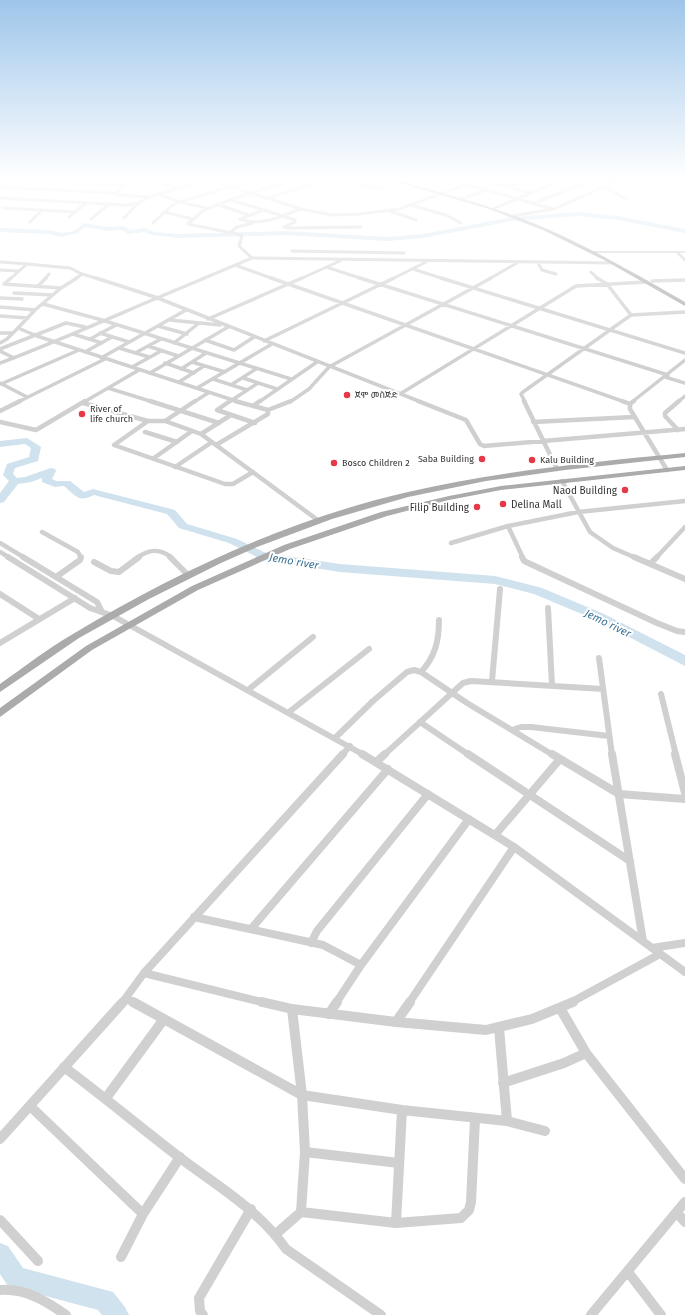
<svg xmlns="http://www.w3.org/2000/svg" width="685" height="1315" font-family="'Fira Sans','Noto Sans Ethiopic',sans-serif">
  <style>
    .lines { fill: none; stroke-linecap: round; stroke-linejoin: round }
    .river { fill: #cfe2ee; fill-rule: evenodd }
    .minor-far5 { stroke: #d0d0d0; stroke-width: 3 }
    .minor-far4 { stroke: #d0d0d0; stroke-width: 3.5 }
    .minor-far3 { stroke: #d0d0d0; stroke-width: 4.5 }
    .minor-far2 { stroke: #d0d0d0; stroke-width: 6 }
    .minor-far1 { stroke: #d0d0d0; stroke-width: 8 }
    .minor { stroke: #d0d0d0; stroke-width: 10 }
    .tertiary { fill: #d0d0d0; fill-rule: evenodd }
    .primary { fill: #ababab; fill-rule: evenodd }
    .poi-dot { fill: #e63946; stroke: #fff; stroke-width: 1.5 }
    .labels { text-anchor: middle; stroke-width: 4; stroke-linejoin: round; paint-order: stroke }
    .far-poi-label { font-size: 9px; fill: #333; stroke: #fff; text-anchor: start }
    .poi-label { font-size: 10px; fill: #333; stroke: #fff; text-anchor: end }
    .water-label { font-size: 11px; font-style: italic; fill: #3f7597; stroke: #fff }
  </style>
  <rect width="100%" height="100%" fill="#fff"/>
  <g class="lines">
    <path class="river" d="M578 212 618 216 685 229V233L618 220 578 216 512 221 423 238 387 241 287 235 178 238 152 235 144 232 128 234 122 230 108 231 85 227 78 233 62 237 49 234 0 232V228L49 230 62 233 74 231 84 223 108 227 124 226 130 230 145 228 154 232 178 234 287 231 387 237 423 234 512 217Z
      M27 438 41 447 38 461 15 468 13 474 17 478 25 477 51 468 55 469 56 471 52 479 56 481H70L84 492 93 489 175 510 187 524 237 539 266 553 340 564 495 576 542 588 604 614 685 655V666L596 620 534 594 495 584 340 572 263 560 229 543 179 528 167 514 94 495C78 503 76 496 64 486L55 487 42 482V478L31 482 18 484 4 502 0 503V493L9 481 3 475 7 464 29 457 31 448 25 444 0 447V441Z
      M0 1243 8 1246 23 1268 113 1292 125 1307 129 1315H102L98 1310 8 1286 0 1274Z"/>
    <path class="minor-far5" d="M30 180 124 186
      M130 180 116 193 117 195 150 197 206 180
      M150 180 179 188
      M180 180 192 184
      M211 180 301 209 332 215 360 214 399 209 479 180
      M293 180 230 200 264 210 240 219C261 227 281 216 301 209
      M294 180 310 185
      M347 180 381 189
      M451 180 553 209
      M536 180 551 184
      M603 180 615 183
      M492 182 530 193
      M0 186 9 180
      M0 187 116 193
      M510 187 528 180
      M606 187 626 199
      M0 198 125 205 138 203 150 197
      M269 198 325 180
      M464 198 486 190
      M230 200 204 210 188 224 232 233
      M179 202 254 180
      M180 202 206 208
      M535 203 591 180
      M217 204 248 215
      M410 205 446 215 461 223
      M3 208 75 212
      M495 208 562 180
      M264 210 295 220V222L284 227 287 228 361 227
      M390 211 416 220
      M164 212 193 219
      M513 216 554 209 620 180
      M69 217 86 203
      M124 218 138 203
      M91 219 108 205
      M30 222 42 210
      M153 223 170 207 179 202 159 194
      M292 251 404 253
      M677 252 685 260
      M252 258 239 246 242 236 231 232 237 227 253 223
      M0 262 27 264 10 279
      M538 263 542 270 556 274
      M27 264 70 268 82 274
      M235 265 274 279
      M326 267 363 279
      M413 269 444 279
      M0 270 18 271
      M591 272 598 279
      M45 279 49 274
      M75 279 82 274 99 279
      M202 279 252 258 613 263
      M300 279 340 261
      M392 279 426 262
      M489 279 517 263"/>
    <path class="minor-far4" d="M11 278 4 284 61 288 35 310
      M96 278 155 297 421 402
      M271 278 625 402
      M360 278 668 375
      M441 278 685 353
      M597 278 607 284 631 315
      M652 281 685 280
      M38 286 46 278
      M61 288 77 278
      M14 293 52 295
      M0 298 22 299
      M43 304 102 320 291 379
      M0 307 35 310 18 328 37 336 239 402
      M0 316 28 318
      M208 319 302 278
      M170 320 220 325
      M158 326 187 334
      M0 333H12
      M100 333 129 342
      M73 334 102 343
      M90 339 116 325
      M205 340 234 350 254 337
      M264 341 394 278
      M0 343 7 339 18 328
      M174 343 199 323
      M148 346 178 356
      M119 348 149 357
      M0 349 66 323 85 327
      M0 351 14 358
      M85 352 112 337
      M135 353 161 339
      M101 358 186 310
      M192 362 225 372
      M0 363C69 337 136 306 205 278
      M165 363 194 373
      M132 367 161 351
      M181 369 206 353
      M150 373 228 327
      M665 377 685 383
      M243 378 277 389
      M213 379 247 390
      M179 382 204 366
      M0 383 27 397
      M1 384 79 350
      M231 385 256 369
      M108 388 153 402
      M197 388 272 344
      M400 394 576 286 646 282
      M18 402 105 359
      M84 402 139 370
      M194 402 208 393
      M229 402 258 383
      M259 402 317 362
      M290 402 309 389 329 367 491 278
      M525 402 521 394 523 392 631 315 685 312
      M632 402 685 360
      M678 402 685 396"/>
    <path class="minor-far3" d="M150 401 219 423
      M230 401 217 410 255 423
      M235 401 268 410 291 401
      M418 401 466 420 480 444 484 446 685 429
      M524 401 557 469
      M622 401 630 404
      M634 401 630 404V409L667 470
      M83 403 148 421H165L201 434 319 521
      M253 406 260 401
      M0 411 20 401
      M148 421 114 445 225 484H233L253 472
      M165 421 195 401
      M0 422 36 430 85 401
      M533 422 634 417
      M678 430 665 416V413L679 401
      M145 432 177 442
      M201 434 231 415
      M216 445 268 414V410
      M154 458 192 431
      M175 467 212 442
      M562 481 590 532 613 548 636 558
      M508 526 523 558
      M42 532 78 552 81 558
      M0 543 25 558
      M451 543 508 526 578 512 685 501
      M0 552 10 558
      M137 558C149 549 160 548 172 558
      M656 558 685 527"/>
    <path class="minor-far2" d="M8 557 90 608 113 616 364 755
      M23 557 97 602 102 612
      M170 557 188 575
      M522 557 524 561 657 623 677 631 685 632
      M634 557 685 579
      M94 562 111 571 119 572 139 557
      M650 564 657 557
      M56 577 80 560 81 557
      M0 594 39 619
      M548 608 552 685
      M0 643 75 598
      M599 658 612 755
      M421 672C435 657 439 641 439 620
      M492 681 500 589
      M248 690 313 637
      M661 694 676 755
      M289 712 369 649
      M420 722 469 755
      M512 730 521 727H531L609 736
      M335 738 373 701 407 672 414 670 421 672 467 703 553 755
      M342 755 350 746
      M384 755 463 683 471 681 603 689"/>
    <path class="minor-far1" d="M362 754 514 847 685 972
      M468 754 630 861
      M552 754 619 794 685 799
      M612 754 643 941
      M675 754 685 793
      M376 762 385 754
      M495 835 560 759
      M194 917 323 945 361 965
      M251 929 388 769
      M311 943 317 931 428 794
      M652 948 685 943
      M144 973 266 1003
      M126 998 134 1003
      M122 1003 144 973 343 754
      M336 1003 361 965 469 819
      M409 1003 514 847
      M570 1003 660 954"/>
    <path class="minor" d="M133 1002 302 1095 402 1110 507 1121 545 1131
      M262 1002 292 1009 396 1022 486 1030 532 1019 573 1002
      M560 1008 586 1053 685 1179
      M329 1014 337 1002
      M396 1022 410 1002
      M499 1028 507 1121
      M64 1067C103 1096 140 1127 179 1157 217 1186 258 1209 286 1249L381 1315
      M503 1083 564 1063 586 1053
      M106 1098 164 1019
      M30 1106 143 1214
      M0 1139 123 1002
      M305 1152 399 1163
      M301 1212 396 1223 461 1218 469 1210 471 1202 475 1119
      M677 1213 685 1222
      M0 1220 38 1261
      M396 1223 402 1110
      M277 1233 301 1212 305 1152 302 1095 292 1009
      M121 1257 143 1214 180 1157
      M628 1272 661 1315
      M0 1290C25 1288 46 1301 66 1315
      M203 1315 200 1311 199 1298 251 1209
      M591 1315 685 1202"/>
    <path class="tertiary" d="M590 251H685V253H591L589 252Z"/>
    <path class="primary" d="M389 180H396C439 192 482 203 523 219 580 241 632 272 685 302V306L604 260 543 230 489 209Z
      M685 453V457L565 470 486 481 408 497 332 519 257 547 221 563 149 599 79 638 0 692V684C24 667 47 649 73 634 176 572 290 519 408 492 499 471 592 462 685 453Z
      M685 466V470L501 490 449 500 387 516 290 549 198 590 92 650 0 717V708L86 646 192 586 284 545 381 512 449 496 501 486Z"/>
  </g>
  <linearGradient id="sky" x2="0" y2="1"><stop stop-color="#9ec6ea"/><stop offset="0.49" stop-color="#fff"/><stop offset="1" stop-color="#fff" stop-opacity="0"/></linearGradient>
  <rect width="685" height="364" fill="url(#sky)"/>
  <g class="poi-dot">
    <circle cx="347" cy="395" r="4"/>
    <circle cx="82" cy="414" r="4"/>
    <circle cx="482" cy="459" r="4"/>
    <circle cx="532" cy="460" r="4"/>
    <circle cx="334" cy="463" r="4"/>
    <circle cx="625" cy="490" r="4"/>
    <circle cx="503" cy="504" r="4"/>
    <circle cx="477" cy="507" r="4"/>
  </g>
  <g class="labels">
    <g class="far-poi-label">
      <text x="355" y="398">ጀሞ መስጅድ</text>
      <text x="90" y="412">River of<tspan x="90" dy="10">life church</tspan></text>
      <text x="474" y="462" text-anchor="end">Saba Building</text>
      <text x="540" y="463">Kalu Building</text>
      <text x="342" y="466">Bosco Children 2</text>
    </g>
    <g class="poi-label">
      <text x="617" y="494">Naod Building</text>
      <text x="511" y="508" text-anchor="start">Delina Mall</text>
      <text x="469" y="511">Filip Building</text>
    </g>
    <g class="water-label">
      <text transform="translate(294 561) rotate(10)" y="4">Jemo river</text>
      <text transform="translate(608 623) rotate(26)" y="4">Jemo river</text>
    </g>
  </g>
</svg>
